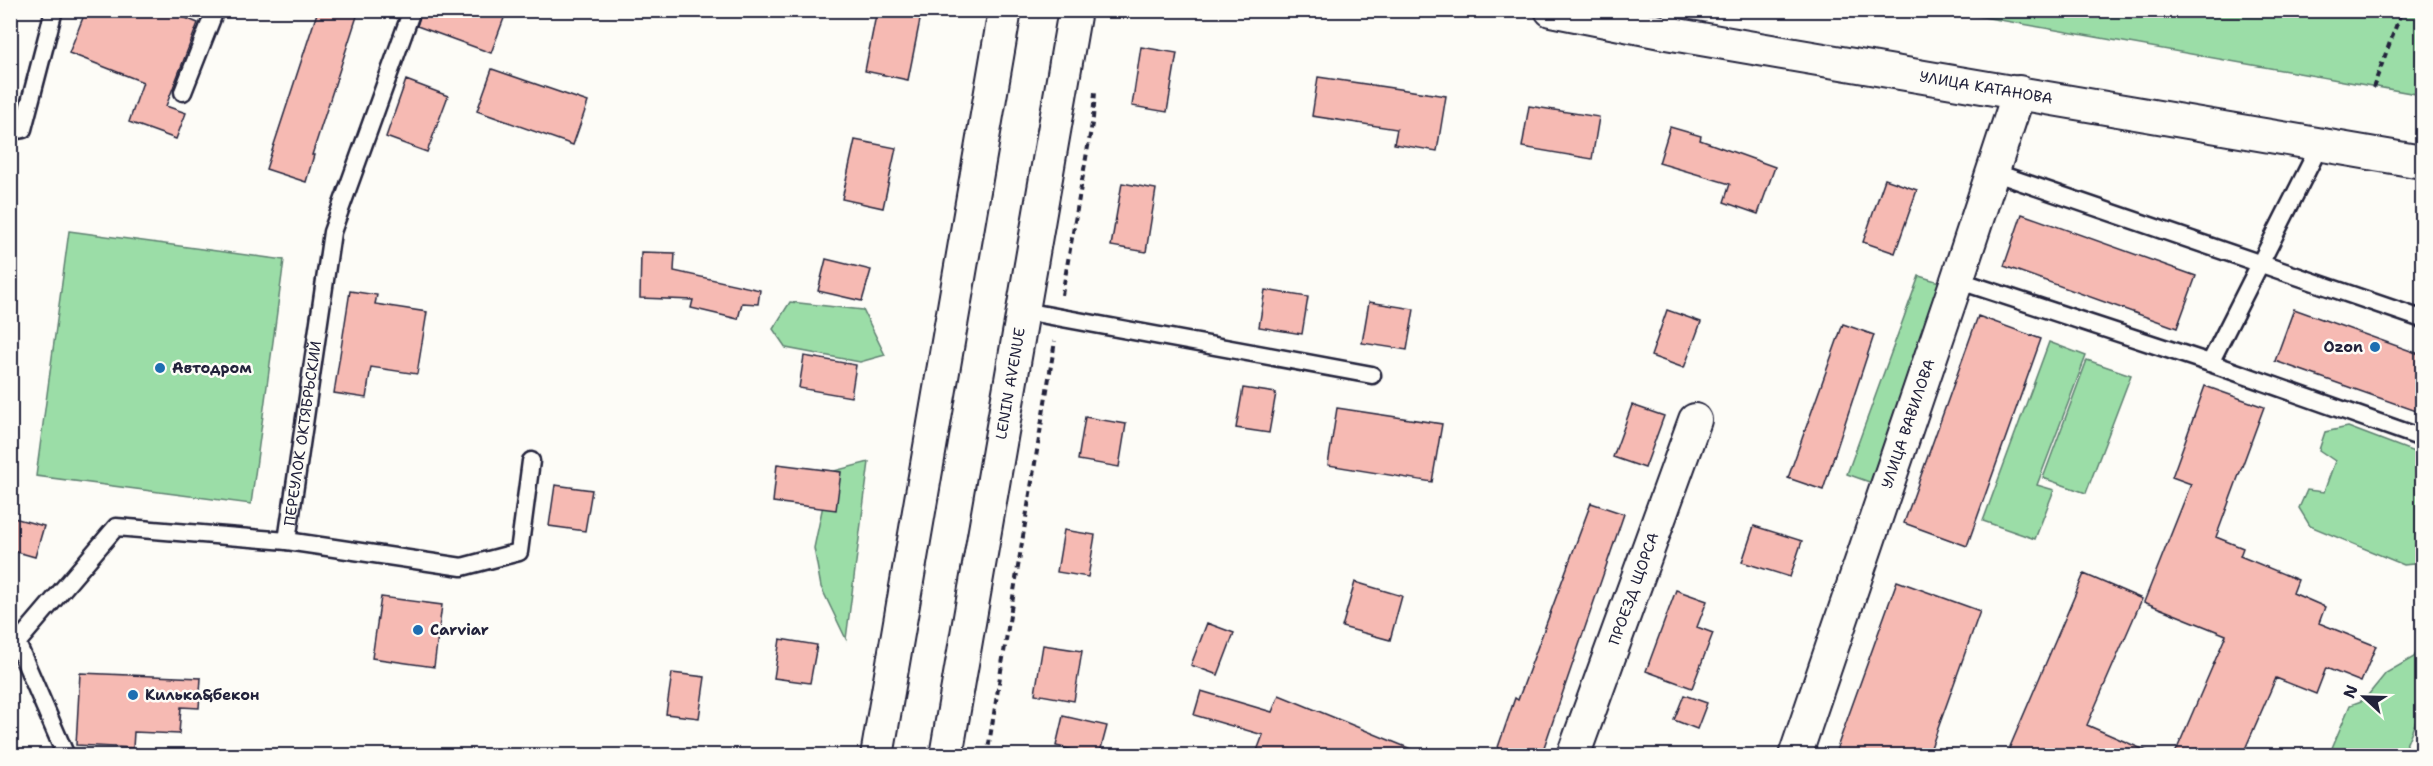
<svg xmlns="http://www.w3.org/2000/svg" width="2433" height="766" font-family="'Shantell Sans',sans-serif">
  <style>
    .green { fill: #9bdda7; stroke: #5e8071; stroke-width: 1.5 }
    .building { fill: #f6bab3; stroke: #22223b; stroke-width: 1.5 }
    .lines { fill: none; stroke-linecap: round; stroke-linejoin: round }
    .service-casing { stroke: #22223b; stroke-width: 21 }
    .minor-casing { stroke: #22223b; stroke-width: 36 }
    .path { stroke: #22223b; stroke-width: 4; stroke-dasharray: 6 4.5; stroke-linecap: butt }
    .service { stroke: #fdfcf7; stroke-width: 16 }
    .minor { stroke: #fdfcf7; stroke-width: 32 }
    .poi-dot { fill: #1f6fb2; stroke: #fdfcf7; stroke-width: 2 }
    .labels { text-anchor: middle; stroke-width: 5; stroke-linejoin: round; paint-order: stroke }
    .street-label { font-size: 15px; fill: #22223b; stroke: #fdfcf7 }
    .poi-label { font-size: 15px; font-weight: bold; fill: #22223b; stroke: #fdfcf7; text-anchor: start }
  </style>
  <rect width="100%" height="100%" fill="#fdfcf7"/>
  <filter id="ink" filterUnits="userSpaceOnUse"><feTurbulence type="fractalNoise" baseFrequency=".0167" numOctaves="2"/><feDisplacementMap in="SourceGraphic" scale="12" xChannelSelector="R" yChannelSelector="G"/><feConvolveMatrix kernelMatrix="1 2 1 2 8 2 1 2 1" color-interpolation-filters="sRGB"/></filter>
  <g filter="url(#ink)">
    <path class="green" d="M1949 11H2422V95Z
      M69 231 284 260 251 504 36 476Z
      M1919 276 1946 284 1875 484 1847 474Z
      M790 302 863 310 885 355 860 362 786 348 773 329Z
      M2049 342 2086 356 2037 485 2054 490 2035 539 1983 521Z
      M2087 360 2131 375 2086 493 2043 478Z
      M2348 427 2422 455V563L2404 565 2310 526 2299 508 2307 490 2324 492 2335 461 2319 450 2325 432Z
      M869 462 846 639 821 587 814 548 830 472Z
      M2422 641V706L2402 755H2329L2350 705 2364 700 2386 673 2414 657Z"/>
    <path class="building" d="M86 10H166L198 23 166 106 186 113 176 139 129 122 143 82 69 53Z
      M318 10H359L312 155H314L306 182 266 169Z
      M384 10H401L398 19 384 13Z
      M422 10H507L491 53 417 26Z
      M877 10H922L908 80 865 71Z
      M1141 47 1177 53 1167 112 1132 106Z
      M492 69 588 102 573 145 477 111Z
      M1318 77 1446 96 1437 151 1394 144 1397 129 1312 116Z
      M406 80 448 96 427 152 386 137Z
      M1529 106 1599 117 1592 159 1522 147Z
      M1670 127 1701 136 1700 140 1775 167 1758 214 1724 202 1730 184 1659 163Z
      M855 140 896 148 883 208 842 199Z
      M1885 179 1917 190 1895 253 1863 242Z
      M1122 183 1156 189 1146 252 1111 246Z
      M2022 214 2196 276 2177 328 2004 266Z
      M641 252 675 253 674 271 760 290 758 304 742 303 738 319 691 308 693 300 640 298Z
      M826 259 871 270 862 301 818 291Z
      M1265 290 1308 297 1302 334 1259 327Z
      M350 291 377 295 375 304 427 312 417 374 371 367 366 398 334 393Z
      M1369 302 1414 309 1407 350 1362 343Z
      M2294 309 2422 355V413L2275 361Z
      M1667 310 1701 322 1684 368 1651 356Z
      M1978 316 2041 339 1967 546 1904 523Z
      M1843 324 1874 335 1823 490 1788 478Z
      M804 356 856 365 851 397 799 388Z
      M2205 386 2264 407 2216 537 2243 548 2240 556 2298 580 2293 593 2325 607 2319 623 2376 646 2361 682 2326 668 2316 694 2276 678 2242 756H2174L2226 635 2144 602 2191 484 2172 477Z
      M1243 388 1276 393 1269 433 1236 428Z
      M1632 405 1664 416 1645 468 1613 457Z
      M1337 408 1442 424 1432 482 1328 465Z
      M1085 417 1126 424 1119 467 1078 460Z
      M777 464 841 472 836 510 773 502Z
      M555 485 592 490 585 531 549 526Z
      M1591 503 1624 514 1541 756H1495L1515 698 1518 700Z
      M10 517 44 526 35 557 10 550Z
      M1754 526 1802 541 1790 577 1742 562Z
      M1064 530 1095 535 1088 577 1057 572Z
      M2084 574 2142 599 2087 725 2158 756H2006Z
      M1897 581 1980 611 1950 695 1928 756H1834Z
      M1355 582 1402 596 1390 640 1342 627Z
      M1676 590 1707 601 1697 627 1713 633 1692 688 1646 671Z
      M381 597 442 605 434 667 372 658Z
      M1207 623 1234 633 1218 675 1191 665Z
      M780 639 817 645 810 683 774 678Z
      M1043 645 1082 651 1074 701 1035 694Z
      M80 673 201 678 199 708 181 707 179 734 134 732 133 748 76 745Z
      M672 673 705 677 699 718 666 714Z
      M1201 691 1272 712 1279 695 1428 756H1255L1263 735 1194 715Z
      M1684 695 1707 703 1697 729 1674 720Z
      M1063 716 1107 726 1099 756 1056 746Z"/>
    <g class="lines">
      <g class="service-casing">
        <g id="service">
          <path d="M1666 33 1674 10"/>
          <path d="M183 92 214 13 208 10"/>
          <path d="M10 131 23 129 54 10"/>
          <path d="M1993 172 2422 319"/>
          <path d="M1957 280 2210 363 2422 438"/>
          <path d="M1024 311 1372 375"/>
          <path d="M2210 363 2320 145"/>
          <path d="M287 541 462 567 519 552 531 461"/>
          <path id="s1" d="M10 642 17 643 116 527 287 541 332 232 412 10"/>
          <path d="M17 643 66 756"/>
        </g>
      </g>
      <g class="minor-casing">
        <g id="minor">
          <path id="s2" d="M1551 10 1666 33 2422 162"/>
          <path d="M877 756 1005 10"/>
          <path id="s3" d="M946 756 1075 10"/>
          <path id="s4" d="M1573 756 1695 420"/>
          <path id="s5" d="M1795 756 1957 280 2019 92"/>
        </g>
      </g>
      <path class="path" d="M2373 88 2402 10
        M1062 295 1093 118 1095 92
        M987 756 1055 341"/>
      <use href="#service" class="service"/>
      <use href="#minor" class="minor"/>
    </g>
  </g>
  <g class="poi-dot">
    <circle cx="2375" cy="347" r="6"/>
    <circle cx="160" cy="368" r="6"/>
    <circle cx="418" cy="630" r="6"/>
    <circle cx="133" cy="695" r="6"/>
  </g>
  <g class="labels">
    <g class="street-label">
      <text dy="5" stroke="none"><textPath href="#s2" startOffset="442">УЛИЦА КАТАНОВА</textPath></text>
      <text dy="5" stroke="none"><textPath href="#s3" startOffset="378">LENIN AVENUE</textPath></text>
      <text dy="5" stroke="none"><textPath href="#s5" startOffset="351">УЛИЦА ВАВИЛОВА</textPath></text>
      <text dy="5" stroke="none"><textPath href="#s1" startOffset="440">ПЕРЕУЛОК ОКТЯБРЬСКИЙ</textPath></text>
      <text dy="5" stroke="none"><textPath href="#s4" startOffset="178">ПРОЕЗД ЩОРСА</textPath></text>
    </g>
    <g class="poi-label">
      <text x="2363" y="352" text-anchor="end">Ozon</text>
      <text x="172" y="373">Автодром</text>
      <text x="430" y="635">Carviar</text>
      <text x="145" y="700">Килька&amp;бекон</text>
    </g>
  </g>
  <rect width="2433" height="766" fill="none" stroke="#fdfcf7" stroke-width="36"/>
  <rect x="18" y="18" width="2397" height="730" fill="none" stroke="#22223b" stroke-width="2" filter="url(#ink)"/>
  <g transform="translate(2364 697) rotate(292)" stroke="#fdfcf7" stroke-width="4.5" paint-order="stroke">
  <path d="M0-4.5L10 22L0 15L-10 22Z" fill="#22223b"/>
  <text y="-9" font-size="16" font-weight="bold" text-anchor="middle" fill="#22223b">N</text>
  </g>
</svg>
